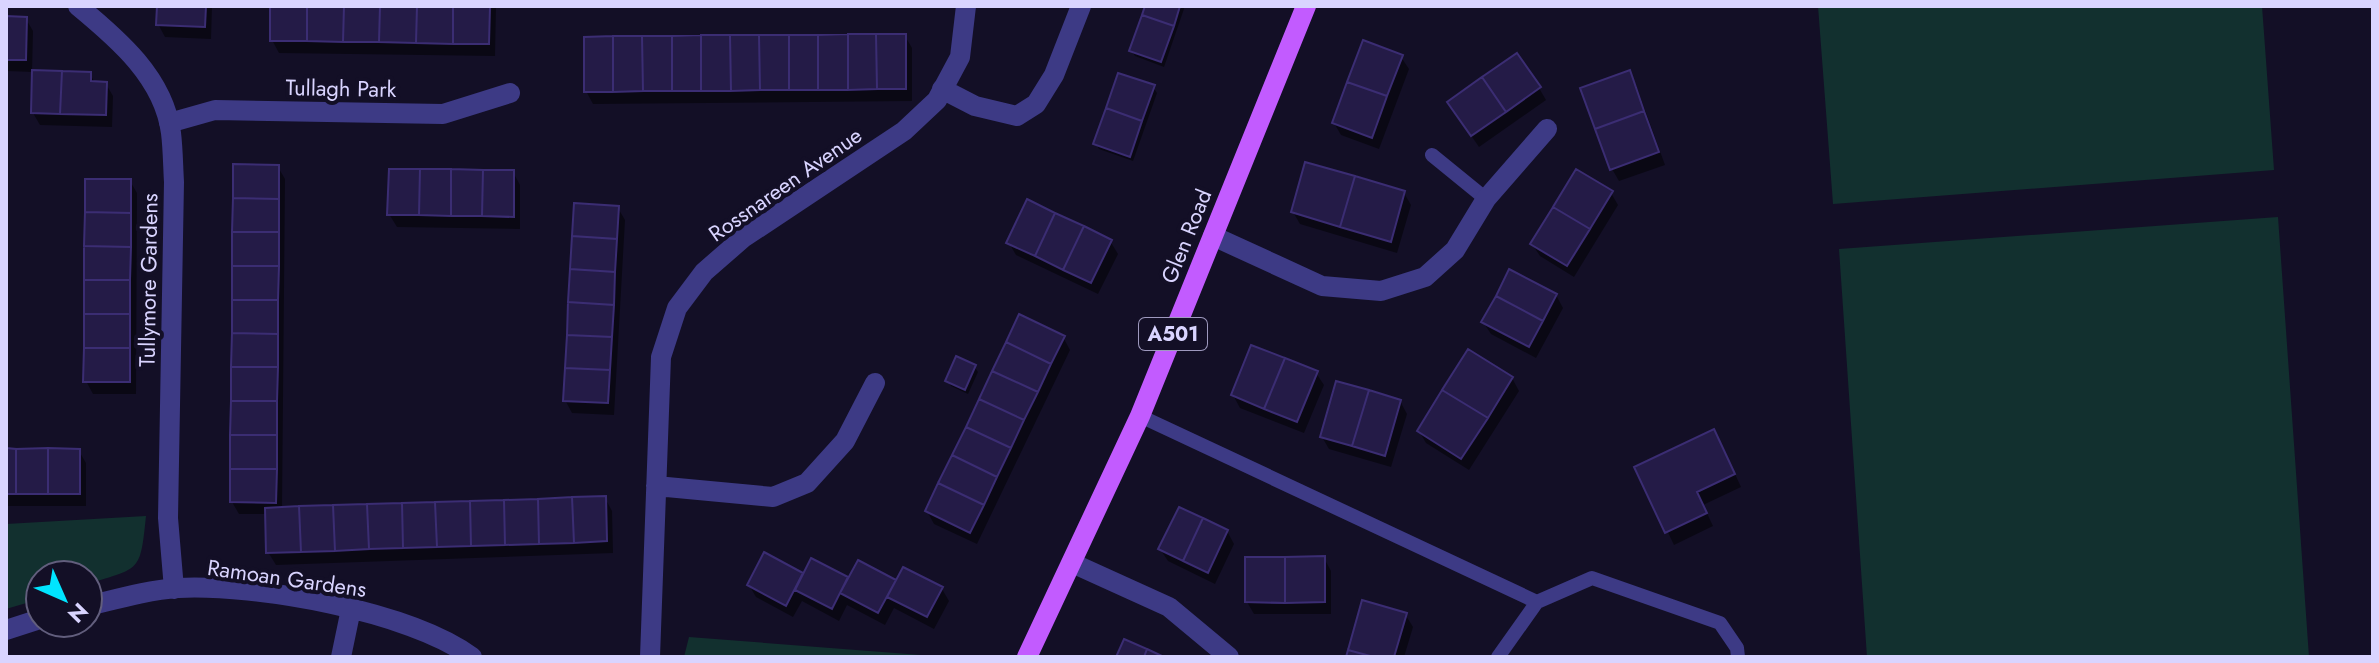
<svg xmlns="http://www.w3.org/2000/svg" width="2379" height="663" font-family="Jost,sans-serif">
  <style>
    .green { fill: #12302f }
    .shadow { fill: #0007 }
    .building { fill: #241b47; stroke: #3b2d73; stroke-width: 2 }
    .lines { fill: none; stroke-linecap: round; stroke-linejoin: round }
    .service { stroke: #3d3a85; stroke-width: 14 }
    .minor { stroke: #3d3a85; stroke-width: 20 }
    .primary { stroke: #c25bff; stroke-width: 20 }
    .labels { text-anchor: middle; stroke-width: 8; stroke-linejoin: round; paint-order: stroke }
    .shield { fill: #130f26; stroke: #9e99be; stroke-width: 2 }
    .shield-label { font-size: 20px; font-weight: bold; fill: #d9d4ff }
    .street-label { font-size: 22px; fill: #d9d4ff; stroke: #130f26 }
  </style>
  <rect width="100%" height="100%" fill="#130f26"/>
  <path class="green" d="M1818 6H2262L2274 170 1833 204Z
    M2278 217 2309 657H1867L1839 249Z
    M146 516C140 573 141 567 88 584V575H40V599L6 609V524Z
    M689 637 934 656 684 657Z"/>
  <path class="shadow" d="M159 6H212L211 39 165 37 158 24Z
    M272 6H496L495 56 279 53 272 40Z
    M1147 6H1185L1164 67 1135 56 1131 50Z
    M6 18 26 19 33 31 32 72 90 74 95 83 106 84 113 96 112 127 40 125 33 113 34 72 6 71Z
    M905 36 912 48V101L593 104 586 91Z
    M1401 57 1409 69 1379 149 1341 135 1334 123Z
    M1629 73 1636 85 1665 165 1619 181 1612 169Z
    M1153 87 1157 93 1133 161 1099 149 1096 143Z
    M1539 88 1546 100 1479 147 1457 115Z
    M278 167 285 179 282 509 605 498 612 511 613 553 276 565 268 552V514H239L232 502Z
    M513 172 520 185V229L397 227 389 214Z
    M130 181 137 193 136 394H93L86 381Z
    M1404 193 1411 205 1397 253 1300 224 1293 212Z
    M1611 193 1618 205 1574 277 1540 256 1532 244Z
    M618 208 625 220 614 415 572 413 565 400Z
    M1110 241 1118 254 1098 294 1016 255 1009 243Z
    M1556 295 1563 308 1536 358 1491 334 1483 322Z
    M1063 337 1070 350 977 544 934 524 927 511Z
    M974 366 978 372 968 394 951 386 947 380Z
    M1316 373 1324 385 1304 433 1240 408 1233 395Z
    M1512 378 1519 391 1469 470 1426 443 1419 431Z
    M1400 401 1407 414 1391 467 1329 449 1322 437Z
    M1721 444 1741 487 1703 505 1713 526 1674 545 1637 468Z
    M6 450 79 451 86 463V506H6Z
    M1227 531 1234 544 1215 584 1168 561 1160 549Z
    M765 555 804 575 812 560 849 580 859 562 897 583 942 589 949 601 934 629 894 608 885 625 847 605 839 621 802 601 793 617 756 597 749 585Z
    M1324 558 1331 571V614H1254L1247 602Z
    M1405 614 1413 627 1404 657H1348Z"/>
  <path class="building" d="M157 6H206L205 27 156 25Z
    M270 6H307V41H270Z
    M307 6H344L343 42 307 41Z
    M344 6H380L379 42H343Z
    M380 6H417L416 43 379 42Z
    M417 6H453V44L416 43Z
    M453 6H490L489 44H453Z
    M1145 6H1180L1174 26 1142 15Z
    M1142 15 1174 26 1161 62 1129 51Z
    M6 16 27 17 26 60H6Z
    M848 34H876L877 89 848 90Z
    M848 34V90H818V35Z
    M876 34H906V89H877Z
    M701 35H730L731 91H701Z
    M701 35V91H672V36Z
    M730 35H759L760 90 731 91Z
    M759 35H789V90H760Z
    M789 35H818V90H789Z
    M613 36V92H584V37Z
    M613 36H642L643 91 613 92Z
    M642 36H672V91H643Z
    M1363 40 1403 55 1387 96 1347 82Z
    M1517 53 1541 87 1506 112 1482 77Z
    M32 70 62 71 60 114 31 113Z
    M1630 70 1644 111 1595 129 1580 88Z
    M62 71 91 72V81L107 82 106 115 60 114Z
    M1118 73 1155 85 1142 121 1106 108Z
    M1482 77 1506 112 1471 136 1447 102Z
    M1347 82 1387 96 1372 138 1332 123Z
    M1106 108 1142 121 1130 157 1093 144Z
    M1644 111 1659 152 1610 170 1595 129Z
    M1305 162 1355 176 1340 227 1291 212Z
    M233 164 279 165V199L233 198Z
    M389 169H420L419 215H387Z
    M420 169H451V216L419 215Z
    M451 169 483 170 482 216H451Z
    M1576 169 1613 191 1590 229 1553 207Z
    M483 170H514V217L482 216Z
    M1355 176 1405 191 1391 242 1340 227Z
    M85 179H131V213L85 212Z
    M233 198 279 199V232H232Z
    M1027 199 1055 213 1035 256 1006 243Z
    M574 203 619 206 617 239 572 236Z
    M1553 207 1590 229 1567 266 1530 244Z
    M85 212 131 213V247L84 246Z
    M1055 213 1084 226 1063 270 1035 256Z
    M1084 226 1112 240 1091 283 1063 270Z
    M232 232H279V266H232Z
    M572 236 617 239 615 272 570 269Z
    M84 246 131 247 130 280H84Z
    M232 266H279L278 300H232Z
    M570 269 615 272 614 305 568 302Z
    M1509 269 1557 294 1543 321 1496 296Z
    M84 280H130V314H84Z
    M1496 296 1543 321 1529 347 1481 322Z
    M232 300H278V334L232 333Z
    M568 302 614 305 612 337 567 335Z
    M84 314H130V348H84Z
    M1019 314 1065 336 1051 364 1006 342Z
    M232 333 278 334V367H231Z
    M567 335 612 337 610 370 565 368Z
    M1006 342 1051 364 1038 392 992 371Z
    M1251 345 1285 358 1264 409 1231 395Z
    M84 348H130V382H83Z
    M1468 349 1513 377 1488 418 1442 390Z
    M956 356 976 365 965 390 945 381Z
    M1285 358 1318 371 1297 422 1264 409Z
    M231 367H278L277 401H231Z
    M565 368 610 370 608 403 563 401Z
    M992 371 1038 392 1024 420 979 399Z
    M1336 381 1369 390 1352 446 1320 437Z
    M1369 390 1401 400 1385 456 1352 446Z
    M1442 390 1488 418 1461 459 1417 431Z
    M979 399 1024 420 1011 448 966 427Z
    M231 401H277V435H230Z
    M966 427 1011 448 997 477 952 455Z
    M1714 429 1735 474 1697 492 1707 513 1665 533 1634 467Z
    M230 435H277V469H230Z
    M6 448 16 449V494H6Z
    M48 448V494H16V449Z
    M48 448 80 449V494H48Z
    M952 455 997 477 984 505 938 483Z
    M230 469H277L276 503 230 502Z
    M938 483 984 505 970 533 925 511Z
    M606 496 607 541 574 543 572 497Z
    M572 497 574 543 539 544 538 499Z
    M538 499 539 544 505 545 504 500Z
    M504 500 505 545 471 546 470 501Z
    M470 501 471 546 437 547 435 502Z
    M435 502 437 547 403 548 402 503Z
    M402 503 403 548 369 549 367 504Z
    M367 504 369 549 335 551 333 505Z
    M333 505 335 551 301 552 299 506Z
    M299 506 301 552 266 553 265 508Z
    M1179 507 1203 518 1183 561 1158 549Z
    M1203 518 1228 530 1208 573 1183 561Z
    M764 552 803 573 786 606 747 585Z
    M1325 556V602L1285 603V557Z
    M1245 557H1285V603L1245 602Z
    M811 558 848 577 832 609 795 590Z
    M858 560 896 580 878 613 840 593Z
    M903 567 943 587 927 617 887 597Z
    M1362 600 1407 613 1394 657H1374L1348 650Z
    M1124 639 1147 649 1144 657H1116Z
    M1147 649 1164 657H1144Z
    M1348 650 1374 657H1346Z"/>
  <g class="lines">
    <path class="service" d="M1432 155 1486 199
      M1140 416 1537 602
      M1498 657 1537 602 1592 578 1720 623 1737 648 1738 657"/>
    <path class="minor" d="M78 6C118 39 164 78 171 133 173 149 173 166 174 182L168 518 174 589
      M942 89 975 106 1017 116 1036 104 1054 75 1081 6
      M169 123 215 110 443 114 510 93
      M1213 236 1322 286 1381 291 1425 277 1455 250 1486 199 1547 129
      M656 486 773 497 807 483 845 441 875 383
      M1072 563 1169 607 1229 657
      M88 606C117 599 148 590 178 588 256 584 409 611 472 657
      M6 630 40 619
      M341 657 351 609
      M650 657 661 357 677 308 704 272 743 238 904 131 937 100 960 57 966 6"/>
    <path class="primary" d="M1027 657 1140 416 1306 6"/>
  </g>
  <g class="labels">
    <rect class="shield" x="1139" y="318" width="68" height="32" rx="6"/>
    <g class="shield-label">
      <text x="1173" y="341">A501</text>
    </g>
    <g class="street-label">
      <text transform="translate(341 88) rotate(1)" y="8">Tullagh Park</text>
      <text transform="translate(785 184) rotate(-35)" y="8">Rossnareen Avenue</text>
      <text transform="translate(1186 236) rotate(-68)" y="8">Glen Road</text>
      <text transform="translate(148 280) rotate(-89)" y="8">Tullymore Gardens</text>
      <text transform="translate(287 578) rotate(8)" y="8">Ramoan Gardens</text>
    </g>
  </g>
  <rect width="2379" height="663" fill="none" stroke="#d9d4ff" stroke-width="16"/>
  <g transform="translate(64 599) rotate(135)"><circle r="38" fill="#130f26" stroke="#625e7d" stroke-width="2"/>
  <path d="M0-6L14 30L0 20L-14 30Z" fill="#00e5ff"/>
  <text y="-12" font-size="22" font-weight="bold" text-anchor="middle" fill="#d9d4ff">N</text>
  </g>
</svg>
